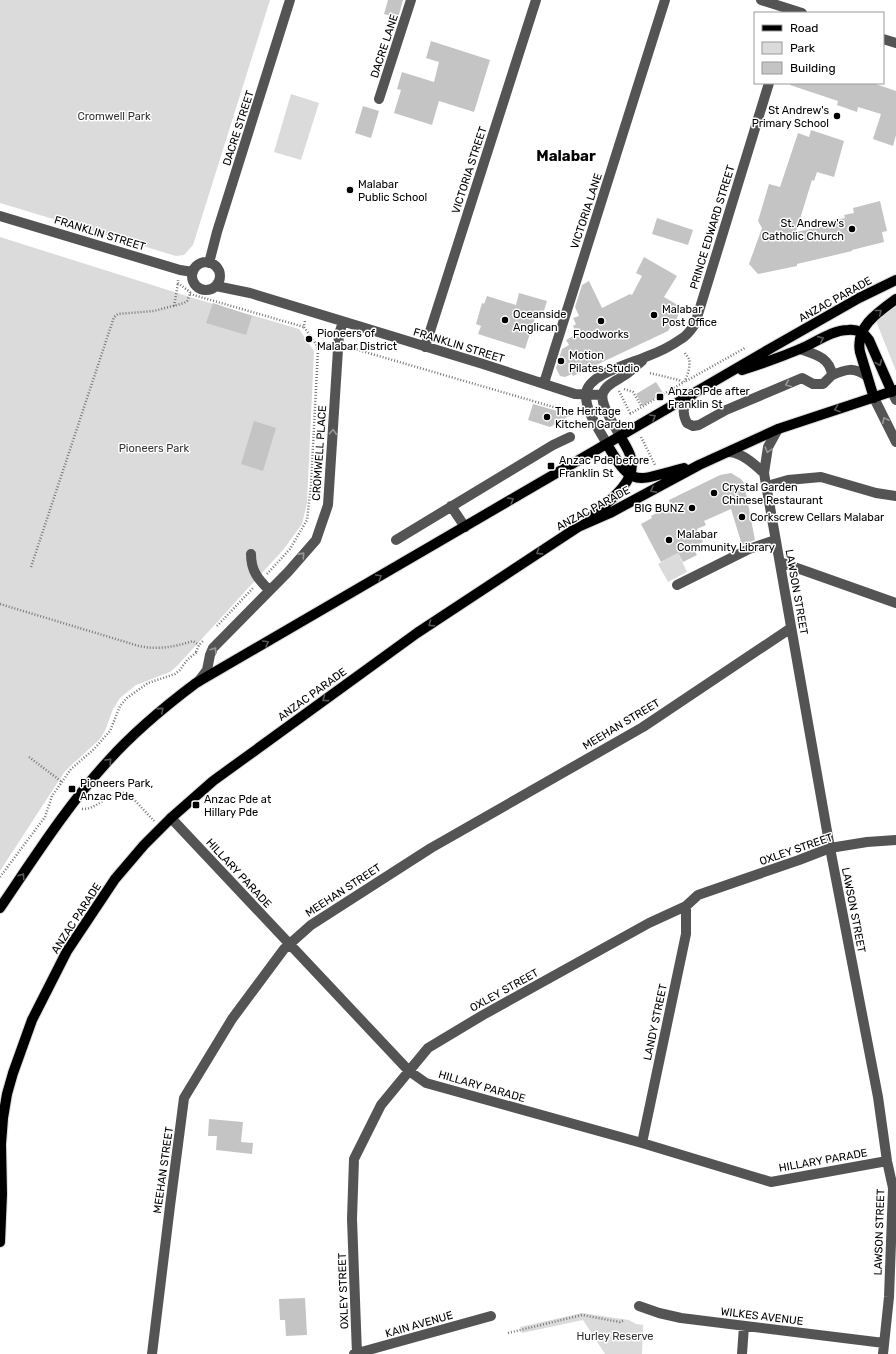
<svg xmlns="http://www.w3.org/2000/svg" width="896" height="1354" font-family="Rubik,sans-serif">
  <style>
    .green { fill: #dbdbdb }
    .building { fill: #c4c4c4 }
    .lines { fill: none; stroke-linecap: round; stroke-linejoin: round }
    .major-casing { stroke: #dbdbdb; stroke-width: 12 }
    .path { stroke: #767676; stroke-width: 2.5; stroke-dasharray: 1 2; stroke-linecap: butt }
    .minor { stroke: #545454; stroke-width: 10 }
    .major { stroke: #000; stroke-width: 10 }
    .oneway { stroke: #595959 }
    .oneway2 { stroke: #989898 }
    .poi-dot { fill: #000; stroke: #fff; stroke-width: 1.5 }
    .labels { text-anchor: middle; stroke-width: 3; stroke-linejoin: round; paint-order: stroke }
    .street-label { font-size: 11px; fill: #000; stroke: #fff }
    .poi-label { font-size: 11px; fill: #000; stroke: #fff; text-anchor: start }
    .park-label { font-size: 11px; fill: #323232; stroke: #fff }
    .district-label { font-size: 15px; font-weight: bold; fill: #000; stroke: #fff }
  </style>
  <rect width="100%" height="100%" fill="#fff"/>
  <path class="green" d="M0 0H270L193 245 184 255 176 256 0 203Z
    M291 94 319 103 301 160 274 152Z
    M0 237 190 297 299 329 314 351 307 503 302 524 283 550 177 666 170 672 136 685 120 698 113 709 105 731 99 740 65 771 0 871Z
    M896 306V371L876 321 883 314Z
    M678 553 687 572 668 582 658 564Z
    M582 1313 629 1320 636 1324 643 1325 642 1354H605L583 1320 522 1333 520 1327Z"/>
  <path class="building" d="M388 0H403L398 18 384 14Z
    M431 41 490 60 474 112 439 101 432 125 394 113 401 90 397 89 402 72 434 82 439 62 426 58Z
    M790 83H873L896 91V135L893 146 873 139 881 114 858 107 857 112 837 105 838 101 790 85Z
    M363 106 379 111 371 138 355 133Z
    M811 130 844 141 834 177 817 172 814 181 812 180 796 232 834 224 833 220 845 218 844 215 854 213 853 208 880 201 887 231 882 232 884 242 852 250V251L797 264V266L758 274 749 264 762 228 758 221 769 184 780 187 798 133 809 137Z
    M657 218 693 230 688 245 652 234Z
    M644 257 677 276 664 297 681 307 675 324 671 326 668 331 573 376 572 374 565 377 560 376 556 368 562 349 569 345 566 340 577 334 573 326 576 324 573 318 579 316 575 307 582 285 589 281 602 308 630 294 632 295 642 276 636 273Z
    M519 293 547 301 542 317 536 315 525 349 478 334 481 326 476 324 482 303 484 304 487 296 516 305Z
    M213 303 252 316 246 335 206 323Z
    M656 382 663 393 643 406 636 394Z
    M533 404 571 415 550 427 528 420Z
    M254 421 276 428 263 471 241 464Z
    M731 473 741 479 744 483 755 540 742 545 731 509 704 521 706 525 697 529 703 542 692 547 697 555 683 562 678 553 661 562 641 524 652 518 651 516 671 505 669 500 720 475Z
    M209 1119 243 1122 241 1142 253 1143 252 1154 216 1150 217 1136H208Z
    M305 1298 307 1335 286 1336 285 1320H280L279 1299Z"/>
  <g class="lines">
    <g class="major-casing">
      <path id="major" d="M742 370C761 364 781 357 800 349 815 343 832 330 848 330 857 329 864 333 869 340L892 392
        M874 398 860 352C855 327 878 312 896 299
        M607 444C633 491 638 479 684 468
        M588 519C604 505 638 483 631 458 629 450 624 443 620 436
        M0 908C34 858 67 806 108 761 134 732 164 707 196 683L773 347 859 298 896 280
        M0 1242 2 1194 1 1144 3 1118 7 1094 13 1073 32 1020 67 951 115 879 144 845 171 818 213 781 417 633 578 527 610 513 699 465 778 429 896 390"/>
    </g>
    <path class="path" d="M190 294 304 327
      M174 306 178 283
      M348 347 574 413
      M650 373 679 380 683 383
      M686 381 745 348
      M624 389 633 392 642 407
      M619 391 631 415
      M630 414 684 382C687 378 691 365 689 359 688 357 686 355 685 353
      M641 437 655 465
      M31 567 114 317 118 314 154 311 184 303 187 301 190 294V292L178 283V280
      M267 574 290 549 307 520 311 485 318 350 316 344 304 327 305 320
      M0 604 139 646C158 650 174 647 193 641L199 645
      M217 626 254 587
      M196 652 199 645 204 640
      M29 757 62 782
      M82 809C99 810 112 787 129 794L154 821
      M0 877 45 817 52 796 71 769 94 749 110 731 120 706 127 698 148 683 175 674 180 670 187 660 197 652
      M508 1333 582 1315 620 1322 624 1320"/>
    <path class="minor" d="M761 0 802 13
      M883 39 896 43
      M379 99 411 0
      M0 216 180 270 193 272
      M192 276a14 14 0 1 1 28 0a14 14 0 1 1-28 0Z
      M209 263 217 232 290 0
      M216 286 250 293 483 364 575 394 602 395
      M425 347 536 0
      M832 375C847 369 853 367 867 376
      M544 383 665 0
      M892 392 896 400
      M693 394C685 405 680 409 687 423L693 426 699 425 726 410 802 378 813 384H823L832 375C830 357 814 354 800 349
      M874 398 896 442
      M778 429 768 447 764 473 830 848 878 1097 887 1161 893 1188 889 1297 883 1354
      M620 436C615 426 599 404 603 393 606 384 618 380 625 375 631 371 636 366 642 361
      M607 444C599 429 585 411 586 394 587 374 633 363 648 356 659 352 671 346 681 339 687 336 691 330 695 324L769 83
      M729 452C743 453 755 465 764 473
      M767 486 788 480 821 477 876 493 896 496
      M451 506 465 527
      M396 540 553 445 570 437
      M251 554C251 571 258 579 269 590
      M780 562 896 603
      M677 585 749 549 775 540
      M198 682 207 670 210 655 213 648 288 572 316 540 328 505 339 334 343 322
      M171 818 409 1071 426 1083 642 1143 771 1182 887 1161
      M642 1143 686 934V906
      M639 1306 659 1313 681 1318 884 1343
      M152 1354 170 1206 184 1098 232 1019 284 949 311 925 431 848 643 727 791 628
      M354 1354 491 1316
      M357 1354 352 1219 354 1159 381 1105 428 1048 483 1015 649 923 686 906 698 895 799 860 830 848 867 842 896 840
      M742 1354 744 1326"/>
    <use href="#major" class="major"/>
  </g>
  <defs><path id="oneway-chevron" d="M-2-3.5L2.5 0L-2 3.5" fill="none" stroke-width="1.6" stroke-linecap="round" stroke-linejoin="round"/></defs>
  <g class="oneway">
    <use href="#oneway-chevron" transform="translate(879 312) rotate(-39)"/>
    <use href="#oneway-chevron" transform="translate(821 339) rotate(-24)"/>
    <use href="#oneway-chevron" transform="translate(879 363) rotate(67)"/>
    <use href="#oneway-chevron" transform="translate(837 409) rotate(161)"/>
    <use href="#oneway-chevron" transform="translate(653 417) rotate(-30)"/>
    <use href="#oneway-chevron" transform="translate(653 490) rotate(152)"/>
    <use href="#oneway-chevron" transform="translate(511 500) rotate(-31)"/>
    <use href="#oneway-chevron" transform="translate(539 552) rotate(147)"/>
    <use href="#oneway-chevron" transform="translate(379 577) rotate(-30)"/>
    <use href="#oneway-chevron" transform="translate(431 624) rotate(146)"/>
    <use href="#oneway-chevron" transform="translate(266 643) rotate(-30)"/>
    <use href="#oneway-chevron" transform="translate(325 699) rotate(144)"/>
    <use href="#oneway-chevron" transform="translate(161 710) rotate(-41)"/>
    <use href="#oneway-chevron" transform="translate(109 761) rotate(-47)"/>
    <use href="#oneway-chevron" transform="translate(22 876) rotate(-56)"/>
  </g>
  <g class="oneway2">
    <use href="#oneway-chevron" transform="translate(788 384) rotate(157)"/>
    <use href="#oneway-chevron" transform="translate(885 420) rotate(-116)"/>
    <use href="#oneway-chevron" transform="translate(333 432) rotate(-86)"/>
    <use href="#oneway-chevron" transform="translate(768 450) rotate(106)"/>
    <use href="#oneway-chevron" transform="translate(302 555) rotate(-48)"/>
    <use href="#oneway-chevron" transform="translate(214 650) rotate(-57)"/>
  </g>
  <g class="poi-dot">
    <circle cx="837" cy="116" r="4"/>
    <circle cx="350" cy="190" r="4"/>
    <circle cx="852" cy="229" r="4"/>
    <circle cx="654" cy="315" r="4"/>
    <circle cx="505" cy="320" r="4"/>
    <circle cx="601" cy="321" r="4"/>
    <circle cx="309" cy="339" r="4"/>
    <circle cx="561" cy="361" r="4"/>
    <rect x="656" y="393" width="8" height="8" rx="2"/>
    <circle cx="547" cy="417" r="4"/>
    <rect x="547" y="462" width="8" height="8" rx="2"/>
    <circle cx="714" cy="493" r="4"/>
    <circle cx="692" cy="508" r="4"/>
    <circle cx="742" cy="517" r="4"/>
    <circle cx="669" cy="540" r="4"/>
    <rect x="68" y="785" width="8" height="8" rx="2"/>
    <rect x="192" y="801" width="8" height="8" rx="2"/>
  </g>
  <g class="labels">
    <g class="street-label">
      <text transform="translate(384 46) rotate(-72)" y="4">DACRE LANE</text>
      <text transform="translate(238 128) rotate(-72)" y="4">DACRE STREET</text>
      <text transform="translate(469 170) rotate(-72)" y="4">VICTORIA STREET</text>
      <text transform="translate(586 211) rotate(-72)" y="4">VICTORIA LANE</text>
      <text transform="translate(712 227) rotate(-73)" y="4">PRINCE EDWARD STREET</text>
      <text transform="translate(100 233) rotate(17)" y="4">FRANKLIN STREET</text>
      <text transform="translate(835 299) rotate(-29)" y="4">ANZAC PARADE</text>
      <text transform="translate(459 345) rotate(17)" y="4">FRANKLIN STREET</text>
      <text transform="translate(319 453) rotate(-86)" y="4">CROMWELL PLACE</text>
      <text transform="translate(593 508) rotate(-28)" y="4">ANZAC PARADE</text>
      <text transform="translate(797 592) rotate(80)" y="4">LAWSON STREET</text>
      <text transform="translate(312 694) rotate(-36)" y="4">ANZAC PARADE</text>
      <text transform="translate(621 724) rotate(-31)" y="4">MEEHAN STREET</text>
      <text transform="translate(796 849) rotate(-19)" y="4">OXLEY STREET</text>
      <text transform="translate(239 873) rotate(47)" y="4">HILLARY PARADE</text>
      <text transform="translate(343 890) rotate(-33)" y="4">MEEHAN STREET</text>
      <text transform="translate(854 910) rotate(79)" y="4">LAWSON STREET</text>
      <text transform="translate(76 918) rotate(-57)" y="4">ANZAC PARADE</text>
      <text transform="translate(504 990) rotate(-29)" y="4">OXLEY STREET</text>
      <text transform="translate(655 1022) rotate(-78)" y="4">LANDY STREET</text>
      <text transform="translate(482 1086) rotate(16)" y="4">HILLARY PARADE</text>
      <text transform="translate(823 1160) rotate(-10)" y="4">HILLARY PARADE</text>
      <text transform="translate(163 1170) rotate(-82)" y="4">MEEHAN STREET</text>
      <text transform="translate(879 1232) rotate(-88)" y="4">LAWSON STREET</text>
      <text transform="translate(343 1291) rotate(-92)" y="4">OXLEY STREET</text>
      <text transform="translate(762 1316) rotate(7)" y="4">WILKES AVENUE</text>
      <text transform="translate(419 1324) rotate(-16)" y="4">KAIN AVENUE</text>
    </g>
    <g class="poi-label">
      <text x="829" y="114" text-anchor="end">St Andrew's<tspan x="829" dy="13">Primary School</tspan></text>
      <text x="358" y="188">Malabar<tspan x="358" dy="13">Public School</tspan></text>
      <text x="844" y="227" text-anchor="end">St. Andrew's<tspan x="844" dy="13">Catholic Church</tspan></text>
      <text x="662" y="313">Malabar<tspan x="662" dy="13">Post Office</tspan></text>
      <text x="513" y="318">Oceanside<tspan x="513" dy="13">Anglican</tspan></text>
      <text x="317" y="337">Pioneers of<tspan x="317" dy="13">Malabar District</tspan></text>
      <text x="601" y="338" text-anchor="middle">Foodworks</text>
      <text x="569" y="359">Motion<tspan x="569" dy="13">Pilates Studio</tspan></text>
      <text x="668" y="395">Anzac Pde after<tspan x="668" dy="13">Franklin St</tspan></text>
      <text x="555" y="415">The Heritage<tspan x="555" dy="13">Kitchen Garden</tspan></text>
      <text x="559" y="464">Anzac Pde before<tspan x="559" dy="13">Franklin St</tspan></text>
      <text x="722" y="491">Crystal Garden<tspan x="722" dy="13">Chinese Restaurant</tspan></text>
      <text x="684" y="512" text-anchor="end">BIG BUNZ</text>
      <text x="750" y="521">Corkscrew Cellars Malabar</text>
      <text x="677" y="538">Malabar<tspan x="677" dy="13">Community Library</tspan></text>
      <text x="80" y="787">Pioneers Park,<tspan x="80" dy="13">Anzac Pde</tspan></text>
      <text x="204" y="803">Anzac Pde at<tspan x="204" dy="13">Hillary Pde</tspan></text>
    </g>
    <g class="park-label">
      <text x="114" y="120">Cromwell Park</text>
      <text x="154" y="452">Pioneers Park</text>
      <text x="615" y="1340">Hurley Reserve</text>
    </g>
    <g class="district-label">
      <text x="566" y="161">Malabar</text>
    </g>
  </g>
  <rect x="754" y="12" width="130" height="72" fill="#ffffff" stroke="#999999"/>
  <rect x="762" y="25" width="20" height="6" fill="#000000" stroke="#999999"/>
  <text x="790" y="32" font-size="12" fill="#000000">Road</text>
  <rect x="762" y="42" width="20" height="12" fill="#dbdbdb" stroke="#999999"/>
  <text x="790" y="52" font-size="12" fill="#000000">Park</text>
  <rect x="762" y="62" width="20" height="12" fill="#c4c4c4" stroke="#999999"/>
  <text x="790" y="72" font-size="12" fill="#000000">Building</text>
</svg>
